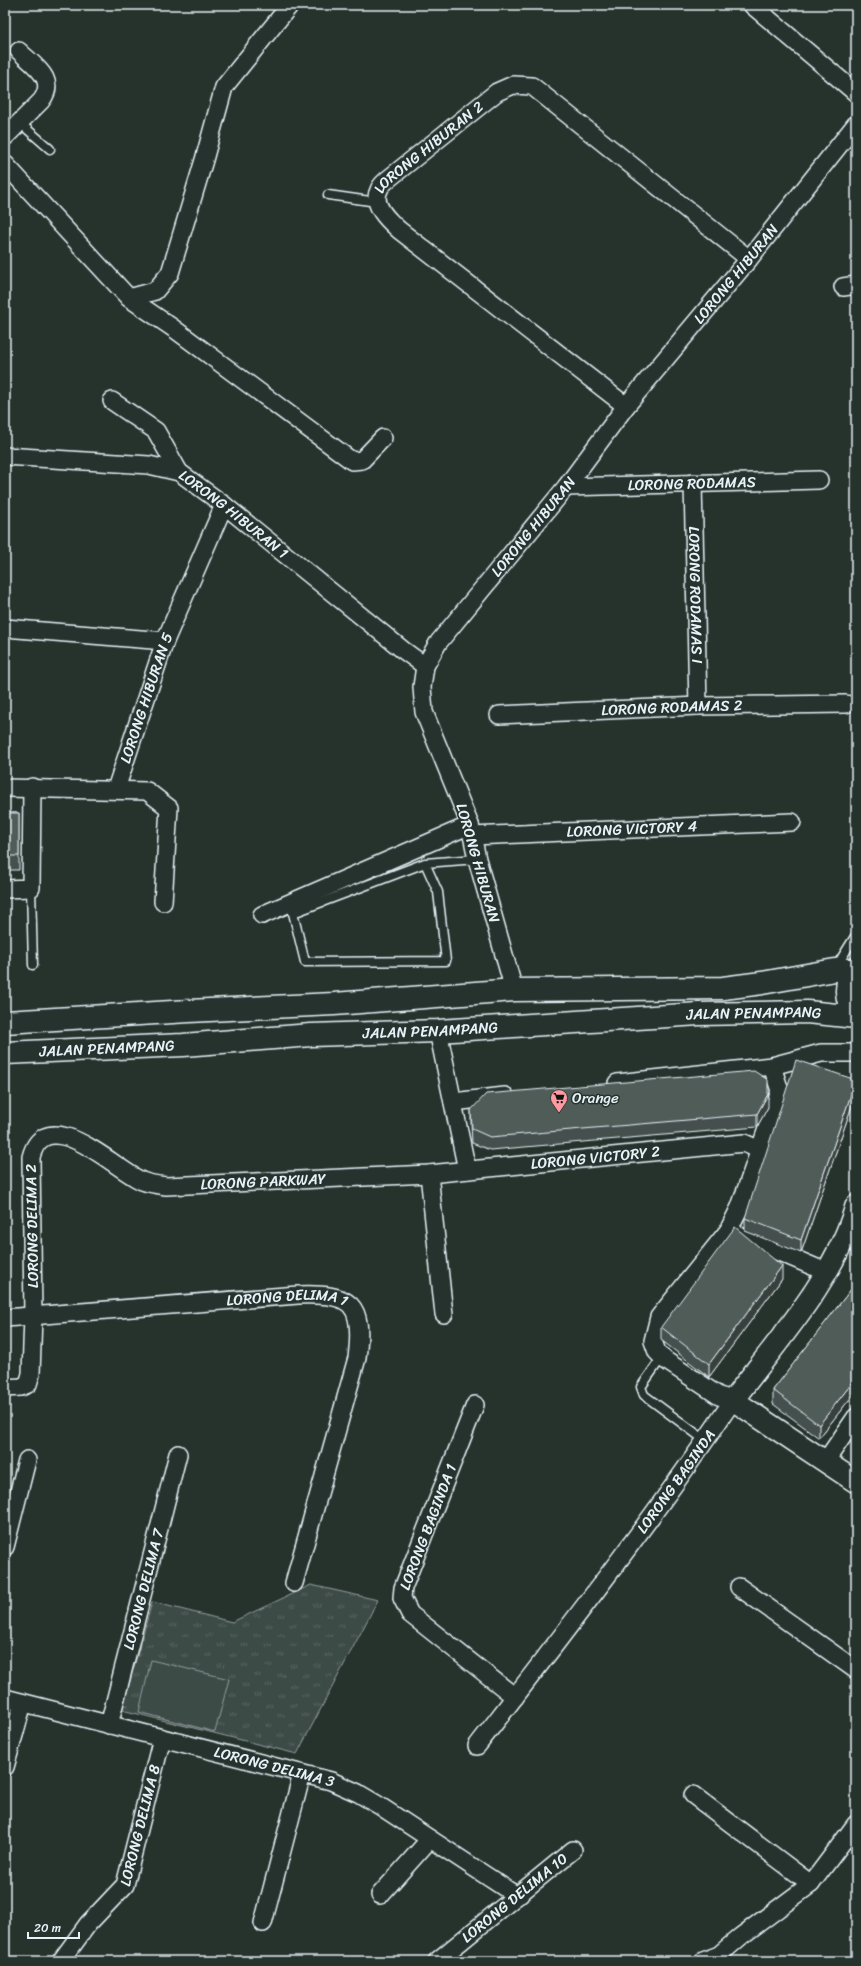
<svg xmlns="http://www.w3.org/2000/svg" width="861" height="1966" font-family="Sriracha,sans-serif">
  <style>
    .park { fill: url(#park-tufts); stroke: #939ea0 }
    .pitch { fill: #3e4b47; stroke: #939ea0 }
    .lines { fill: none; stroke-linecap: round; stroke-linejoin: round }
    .service-casing { stroke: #e8f1f8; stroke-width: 11 }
    .minor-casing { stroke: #e8f1f8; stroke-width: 20 }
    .tertiary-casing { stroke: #e8f1f8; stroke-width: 24 }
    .primary-casing { stroke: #e8f1f8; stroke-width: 25 }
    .service { stroke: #26332d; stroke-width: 8 }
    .minor { stroke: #26332d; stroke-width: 17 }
    .tertiary { stroke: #26332d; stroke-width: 21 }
    .primary { stroke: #26332d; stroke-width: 22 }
    .wall { fill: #454f4d; stroke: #e8f1f8 }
    .shaded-wall { fill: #38403e; stroke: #e8f1f8 }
    .building { fill: #505c59; stroke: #e8f1f8 }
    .labels { text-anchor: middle; stroke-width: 3; stroke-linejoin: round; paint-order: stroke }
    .street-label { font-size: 15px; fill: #e8f1f8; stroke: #26332d }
    .poi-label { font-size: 15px; fill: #e8f1f8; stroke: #26332d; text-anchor: start }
  </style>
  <defs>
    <pattern id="park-tufts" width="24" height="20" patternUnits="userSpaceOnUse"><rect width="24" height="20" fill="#3e4b47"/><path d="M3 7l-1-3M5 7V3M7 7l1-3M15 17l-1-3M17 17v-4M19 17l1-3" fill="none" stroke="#5a6562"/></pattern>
  </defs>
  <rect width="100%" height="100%" fill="#26332d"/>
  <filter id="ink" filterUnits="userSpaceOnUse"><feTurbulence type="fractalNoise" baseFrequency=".025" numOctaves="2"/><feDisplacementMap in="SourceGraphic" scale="8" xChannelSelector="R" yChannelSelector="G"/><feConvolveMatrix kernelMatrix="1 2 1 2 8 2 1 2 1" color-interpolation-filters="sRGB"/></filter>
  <g filter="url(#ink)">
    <path class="park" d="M311 1585 378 1600 297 1754 122 1710 152 1602 232 1622Z"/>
    <path class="pitch" d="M151 1660 229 1679 215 1732 139 1712Z"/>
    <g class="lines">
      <g class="service-casing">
        <path id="service" d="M20 123 50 149
          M328 195 377 202
          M425 863 438 892 446 961 305 962 293 913Z
          M425 863 477 859
          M31 888 33 965
          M836 967 856 935
          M662 1357 641 1387 644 1395 706 1441"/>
      </g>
      <g class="minor-casing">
        <g id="minor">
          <path d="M752 5 856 93"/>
          <path d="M5 137 41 101C58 79 34 66 19 51"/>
          <path d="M5 164 129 298 173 328 348 458 352 461 362 460 383 438"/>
          <path d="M843 287 856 285"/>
          <path d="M129 298 155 291 170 273 204 160 224 87 290 5"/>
          <path d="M112 401 156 431 179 472"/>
          <path id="s1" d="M626 406 399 230C389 221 371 205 379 190 380 186 384 183 387 180L497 92 513 85 532 86 749 259"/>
          <path id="s2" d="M5 456 149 465 179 472 224 505 403 650 425 666"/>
          <path id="s3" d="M693 483 698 706"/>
          <path id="s4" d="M566 487 819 480"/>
          <path d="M5 628 165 641"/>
          <path id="s5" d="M499 715 698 706 846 704"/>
          <path d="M5 788 147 791 169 808 163 902"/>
          <path id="s6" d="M116 789 165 641 224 505"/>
          <path id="s7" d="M472 836 792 822"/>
          <path d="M5 889 31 888 32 787"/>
          <path d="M262 915 470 825"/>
          <path id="s8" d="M514 990 477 859 470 825 424 712 422 687 425 666 438 643 566 487 626 406 749 259 856 124"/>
          <path d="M438 1031 467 1170"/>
          <path d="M617 1083 772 1066 821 1053H856"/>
          <path d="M453 1102 505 1096"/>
          <path d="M429 1174 444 1314"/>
          <path d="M730 1231 826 1272"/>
          <path id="s9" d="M5 1318 298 1295C352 1293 364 1303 357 1358L294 1583"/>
          <path id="s10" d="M5 1388 21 1387 28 1384 31 1374 33 1316 31 1157C46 1100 116 1170 142 1181 150 1184 158 1185 166 1186L429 1174 744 1143 760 1150"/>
          <path d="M475 1405 403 1588 402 1598 410 1614 515 1697"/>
          <path d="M825 1462 856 1417"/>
          <path d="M5 1547 27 1460"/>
          <path d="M739 1587 856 1670"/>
          <path id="s11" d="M5 1698 331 1781 358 1793 380 1806 517 1896"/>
          <path id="s12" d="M109 1725 178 1454"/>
          <path id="s13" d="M477 1746C565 1632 653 1519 733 1400L719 1396 665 1360 657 1352 653 1341 659 1317 728 1231 740 1207 780 1091 772 1066"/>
          <path d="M5 1767 23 1703"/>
          <path d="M693 1795 811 1884"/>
          <path d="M380 1895 430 1839"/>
          <path d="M263 1923 302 1774"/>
          <path id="s14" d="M61 1961 88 1924 125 1885 162 1738"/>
          <path id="s15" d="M437 1961 573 1850"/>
          <path d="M703 1961 719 1955 740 1937 811 1884 856 1824"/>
        </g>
      </g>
      <g class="tertiary-casing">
        <path id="tertiary" d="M856 1206C837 1275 776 1343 733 1400L856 1482"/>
      </g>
      <g class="primary-casing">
        <g id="primary">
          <path d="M856 969C843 982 845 1001 856 1014"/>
          <path d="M5 1022 189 1011 334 1004 514 990 723 988 762 983 835 970H854"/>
          <path id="s16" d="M5 1053 183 1045 311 1035 438 1031 699 1014 807 1012 856 1017"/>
        </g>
      </g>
      <use href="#service" class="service"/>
      <use href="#minor" class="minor"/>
      <use href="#tertiary" class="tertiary"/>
      <use href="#primary" class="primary"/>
    </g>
    <path class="wall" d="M5 813H19V870H5Z
      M856 1094 801 1253 745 1231V1218Z
      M768 1107 757 1127 490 1150 472 1143 471 1123V1110Z
      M782 1279 709 1377 661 1340V1327Z
      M856 1283V1391L819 1438 773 1404V1390Z"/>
    <path class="shaded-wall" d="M856 1080V1094L801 1253V1240Z
      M768 1094V1107L757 1127V1114Z
      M782 1266V1279L709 1377V1364Z
      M856 1378V1391L819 1438V1425Z"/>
    <path class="building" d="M5 813H19V856H5Z
      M796 1060 856 1080 801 1240 745 1218Z
      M754 1071 768 1080V1094L757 1114 490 1137 472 1129 471 1110 486 1094Z
      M735 1227 782 1266 709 1364 661 1327Z
      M856 1283V1378L819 1425 773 1390Z"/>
  </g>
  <defs>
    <g id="supermarket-pin" transform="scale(0.9)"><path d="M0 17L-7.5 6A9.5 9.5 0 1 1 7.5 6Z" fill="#ff9aa2" stroke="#26332d"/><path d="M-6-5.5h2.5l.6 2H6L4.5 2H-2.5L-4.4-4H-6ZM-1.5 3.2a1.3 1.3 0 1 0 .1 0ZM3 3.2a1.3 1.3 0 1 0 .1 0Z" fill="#111"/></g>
  </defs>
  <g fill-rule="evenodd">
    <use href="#supermarket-pin" x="559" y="1098"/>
  </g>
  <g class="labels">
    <g class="street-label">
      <text dy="5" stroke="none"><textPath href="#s1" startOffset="401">LORONG HIBURAN 2</textPath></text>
      <text dy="5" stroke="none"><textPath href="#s8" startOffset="840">LORONG HIBURAN</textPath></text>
      <text dy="5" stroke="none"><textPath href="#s4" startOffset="126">LORONG RODAMAS</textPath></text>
      <text dy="5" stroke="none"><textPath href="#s2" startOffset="244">LORONG HIBURAN 1</textPath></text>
      <text dy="5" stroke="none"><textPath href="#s8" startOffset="516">LORONG HIBURAN</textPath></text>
      <text dy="5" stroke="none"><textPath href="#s3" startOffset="112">LORONG RODAMAS I</textPath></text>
      <text dy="5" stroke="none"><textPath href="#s6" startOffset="96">LORONG HIBURAN 5</textPath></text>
      <text dy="5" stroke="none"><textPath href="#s5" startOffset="173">LORONG RODAMAS 2</textPath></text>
      <text dy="5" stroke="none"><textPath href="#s7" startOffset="160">LORONG VICTORY 4</textPath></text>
      <text transform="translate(478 863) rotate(74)" y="5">LORONG HIBURAN</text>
      <text dy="5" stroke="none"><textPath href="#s16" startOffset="750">JALAN PENAMPANG</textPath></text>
      <text dy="5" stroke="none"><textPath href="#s16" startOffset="426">JALAN PENAMPANG</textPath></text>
      <text dy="5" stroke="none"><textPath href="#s16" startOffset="102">JALAN PENAMPANG</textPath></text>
      <text dy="5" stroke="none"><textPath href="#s10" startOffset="841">LORONG VICTORY 2</textPath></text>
      <text dy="5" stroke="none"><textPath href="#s10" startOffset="508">LORONG PARKWAY</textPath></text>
      <text transform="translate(32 1226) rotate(-91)" y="5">LORONG DELIMA 2</text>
      <text dy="5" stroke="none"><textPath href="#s9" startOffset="283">LORONG DELIMA 1</textPath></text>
      <text dy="5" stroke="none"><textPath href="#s13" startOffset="331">LORONG BAGINDA</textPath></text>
      <text transform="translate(428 1527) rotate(-69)" y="5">LORONG BAGINDA 1</text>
      <text dy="5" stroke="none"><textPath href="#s12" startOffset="140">LORONG DELIMA 7</textPath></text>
      <text dy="5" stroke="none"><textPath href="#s11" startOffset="278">LORONG DELIMA 3</textPath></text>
      <text dy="5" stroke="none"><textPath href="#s14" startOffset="161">LORONG DELIMA 8</textPath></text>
      <text dy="5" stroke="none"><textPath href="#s15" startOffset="100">LORONG DELIMA 10</textPath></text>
    </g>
    <g class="poi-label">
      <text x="572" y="1103">Orange</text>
    </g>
  </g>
  <rect width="861" height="1966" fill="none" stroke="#26332d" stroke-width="20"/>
  <rect x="10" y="10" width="841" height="1946" fill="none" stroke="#e8f1f8" stroke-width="1.5" filter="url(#ink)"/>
  <path d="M28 1932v6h51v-6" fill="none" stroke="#e8f1f8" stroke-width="2"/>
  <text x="34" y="1932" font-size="12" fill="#e8f1f8" stroke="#26332d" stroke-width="3" paint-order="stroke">20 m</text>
</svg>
